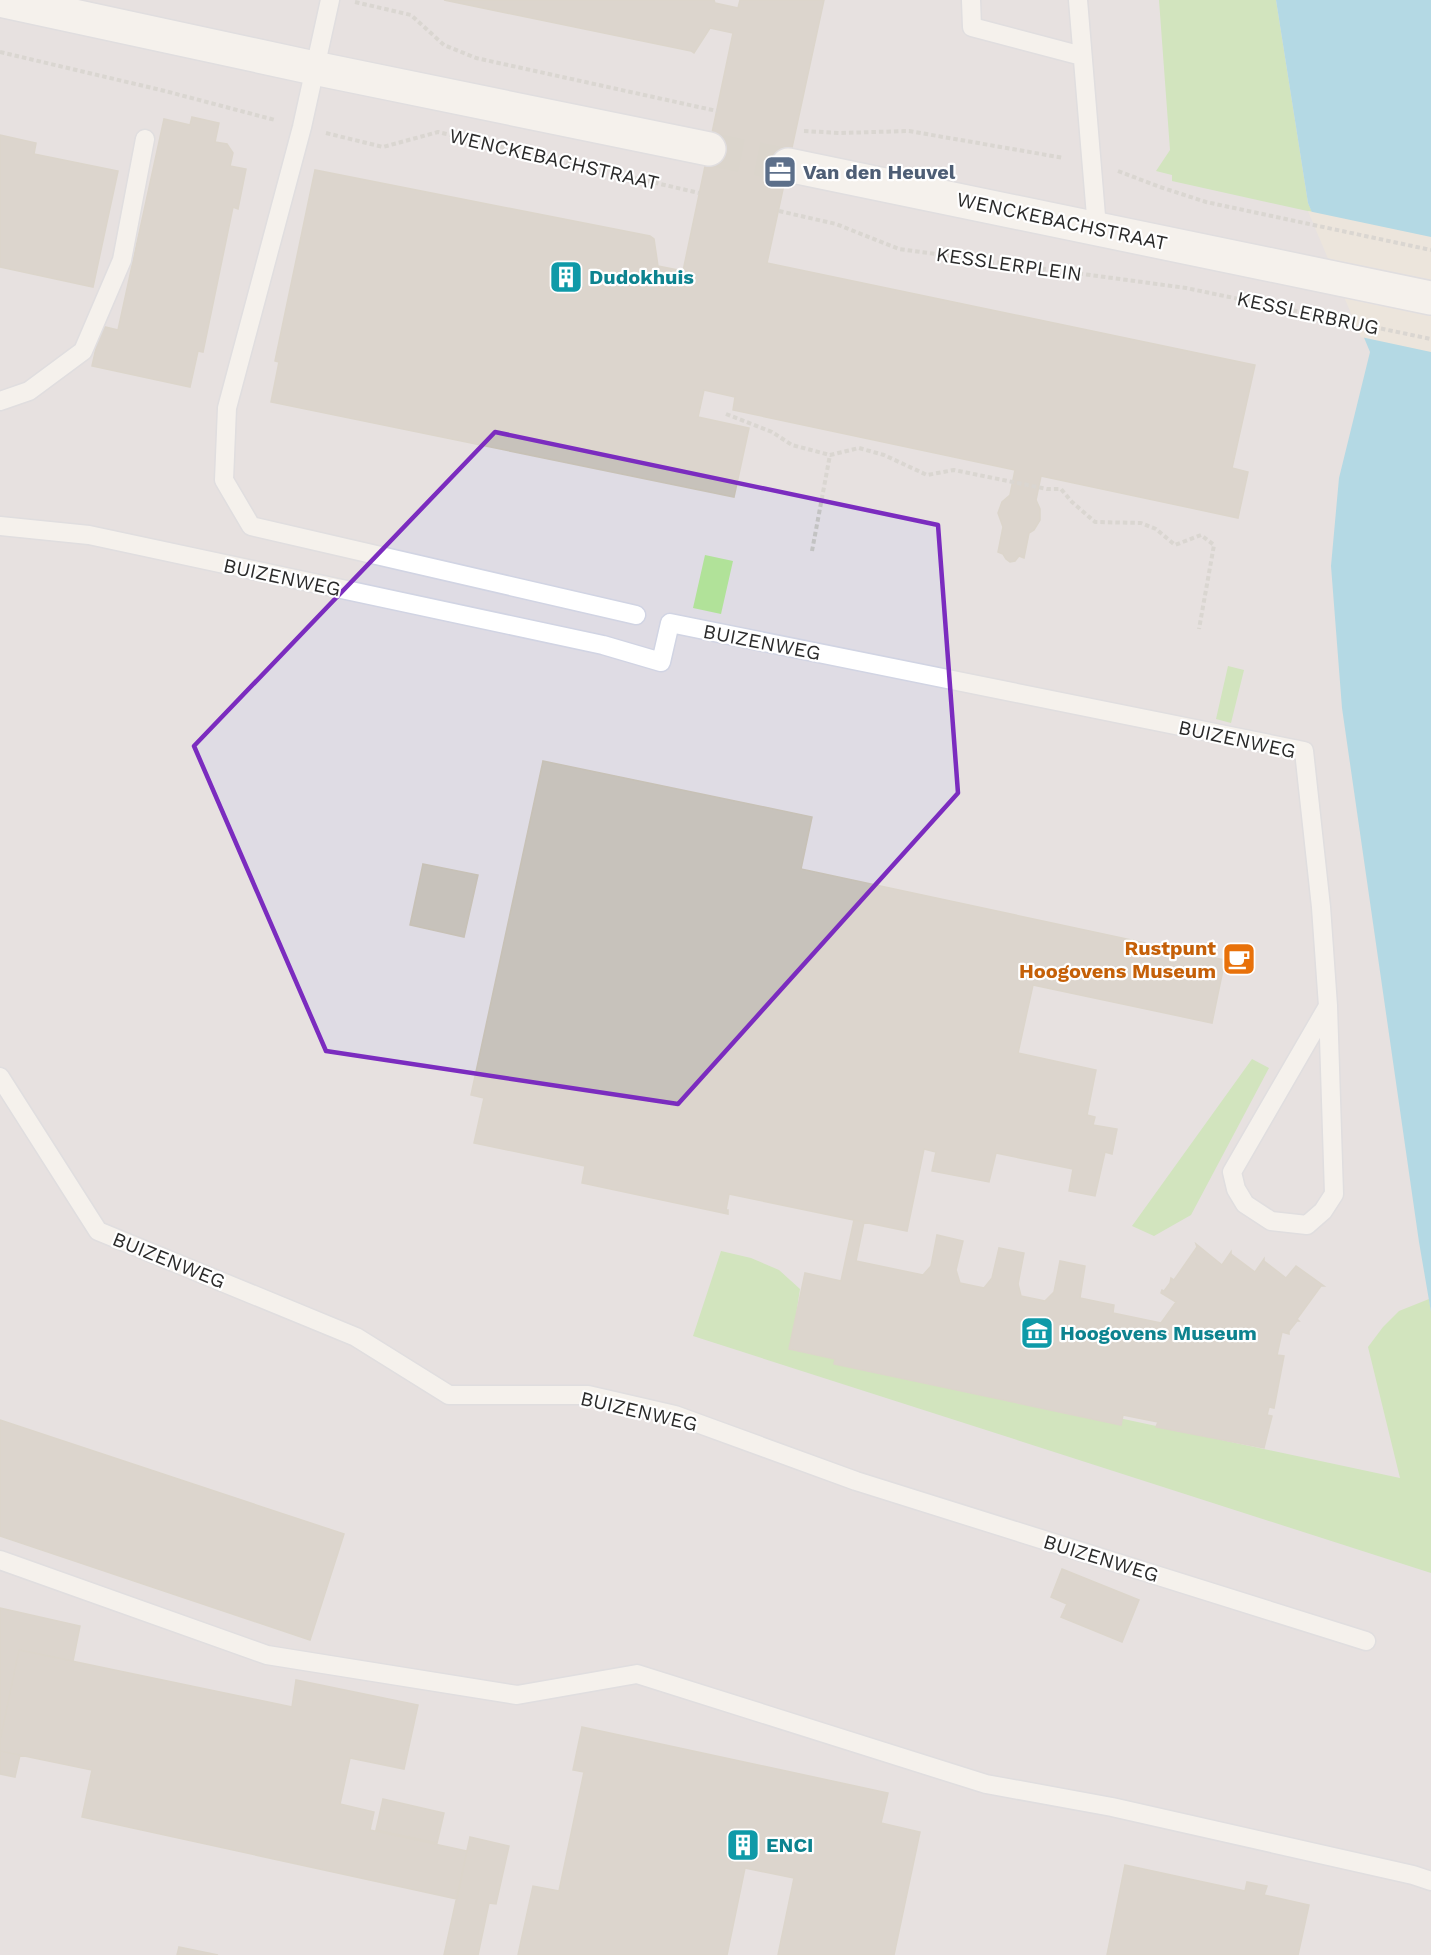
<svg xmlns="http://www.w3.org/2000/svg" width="1431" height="1955" font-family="'Work Sans',sans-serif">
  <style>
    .industrial { fill: #dfdce4 }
    .green { fill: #b1e299 }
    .water { fill: #70caed }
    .pier { fill: #ece5dc }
    .building { fill: #c7c2bb; stroke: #c7c1b6; stroke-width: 1.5 }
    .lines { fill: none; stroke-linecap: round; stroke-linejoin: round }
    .street-tunnel { stroke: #c5c0b8; stroke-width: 33; stroke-dasharray: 33 16; stroke-linecap: butt }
    .lane-casing { stroke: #d1d4e3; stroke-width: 21 }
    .street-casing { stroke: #d1d4e3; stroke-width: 36 }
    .path { stroke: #c3c3c3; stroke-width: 4; stroke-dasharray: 4.5 3; stroke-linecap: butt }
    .lane { stroke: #fff; stroke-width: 18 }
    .street { stroke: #fff; stroke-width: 33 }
    .marked { fill: none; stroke: #7b2cbf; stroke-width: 4.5; stroke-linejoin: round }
    .labels { text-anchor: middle; stroke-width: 4.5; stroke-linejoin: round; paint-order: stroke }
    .street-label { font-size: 20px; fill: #2a2a2a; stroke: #fff }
    .service-label { font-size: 20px; font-weight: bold; fill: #4e5e75; stroke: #fff; text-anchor: start }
    .culture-label { font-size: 20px; font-weight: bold; fill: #0d838f; stroke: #fff; text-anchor: start }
    .food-label { font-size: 20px; font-weight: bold; fill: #c56008; stroke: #fff; text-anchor: end }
  </style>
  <rect width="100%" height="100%" fill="#ece5dc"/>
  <path class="industrial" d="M0 0H1431V1955H0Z"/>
  <path class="green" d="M1159 0H1276L1308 203 1312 212 1172 181V175L1156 171 1170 150Z
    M705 555 733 561 721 614 693 608Z
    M1228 666 1244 670 1231 723 1216 719Z
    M1252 1059 1269 1068 1191 1215 1154 1236 1132 1226Z
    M721 1251 751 1258 779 1270 800 1289 791 1348 1400 1478 1368 1347 1383 1327 1399 1311 1429 1299 1431 1312V1573L693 1336Z"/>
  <path class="water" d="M1276 0H1431V1312L1419 1242 1342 708 1331 566 1339 478 1370 352 1308 203Z"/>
  <path class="pier" d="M1308 211 1431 237V352L1361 337Z"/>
  <path class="building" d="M444 0H714L715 3 738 8 740 0H824L767 263 1255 365 1232 468 1248 472 1238 518 1041 476 1036 500 1040 509V520L1034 530 1029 533 1024 558 1019 556 1015 561 1010 562 1006 559 1003 554 998 552 1003 527 998 513 1002 502 1010 495 1015 470 733 410 735 397 704 390 698 417 749 428 734 497 271 402 279 362 275 361 315 170 650 236 654 239 658 266 683 271 733 33 710 28 694 53 691 51Z
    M192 117 219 123 215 142 227 144 233 153 230 166 246 169 238 209 233 207 203 352 198 351 190 387 92 366 101 326 118 330 164 119 190 125Z
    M0 135 36 143 34 154 118 171 93 287 0 267Z
    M543 761 812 817 801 869 1225 960 1212 1023 1033 985 1018 1053 1096 1070 1087 1115 1095 1117 1093 1125 1117 1129 1112 1154 1105 1152 1095 1196 1069 1191 1073 1169 996 1153 989 1182 932 1171 936 1152 924 1149 907 1231 729 1194 726 1210H728V1214L582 1183 585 1166 474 1143 484 1098 471 1095Z
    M423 864 478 875 464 937 410 925Z
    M854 1220 864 1222 856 1261 923 1275 931 1266 937 1235 963 1241 956 1270 960 1283 984 1288 992 1278 999 1248 1024 1253 1018 1284 1021 1296 1045 1301 1054 1292 1060 1261 1085 1266 1080 1298 1114 1305 1113 1313 1161 1323 1176 1302 1161 1293 1162 1290 1164 1291 1170 1283 1171 1278 1174 1280 1197 1247 1196 1244 1222 1265 1231 1252V1254L1255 1272 1264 1259V1261L1286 1278 1296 1266 1324 1286H1321L1297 1319 1299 1321H1297L1289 1331V1334L1282 1332 1277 1355 1284 1356 1274 1408 1269 1407 1267 1415 1272 1416 1264 1448 1156 1427 1158 1422 1123 1415 1121 1425 834 1364 835 1359 789 1349 805 1273 841 1281Z
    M0 1420 344 1534 310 1640 0 1536Z
    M1062 1569 1139 1600 1122 1642 1061 1617 1067 1604 1051 1597Z
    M0 1608 80 1626 73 1661 19 1650 0 1741Z
    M19 1650 292 1707 296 1680 418 1705 404 1769 350 1758 340 1804 374 1812 370 1830 467 1851 457 1899 82 1817 92 1770 0 1751V1741Z
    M582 1727 888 1793 881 1823 920 1832 894 1955H778L794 1878 745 1868 727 1955H518L533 1886 559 1891 584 1772 573 1770Z
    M0 1751 20 1755 15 1777 0 1774Z
    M383 1799 444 1813 437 1843 376 1830Z
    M470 1837 509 1846 496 1904 489 1903 478 1955H444Z
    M1125 1865 1245 1891 1247 1882 1267 1886 1264 1895 1309 1905 1298 1955H1107Z
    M179 1947 218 1955H177Z"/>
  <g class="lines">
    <path class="street-tunnel" d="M709 149 788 165"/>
    <g class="lane-casing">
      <path id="lane" d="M330 0 302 127 227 408 224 480 251 526 636 615
        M971 0 972 27 1082 56
        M1078 0 1097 228
        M0 401 29 391 83 351 122 260 145 139
        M0 526 89 535 603 645 661 662 670 623 1304 751 1321 907 1328 1006 1334 1194 1323 1211 1307 1225 1271 1221 1245 1204 1236 1189 1232 1172 1328 1006
        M0 1077 98 1231 356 1337 449 1395H588L675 1415 856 1481 1366 1641
        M0 1560 267 1655 517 1695 637 1674 986 1784 1112 1807 1413 1875 1431 1881"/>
    </g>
    <g class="street-casing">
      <path id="street" d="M0 0 314 68 709 149
        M788 165 1431 298"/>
    </g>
    <path class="path" d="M355 2 411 15 444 45 476 58 717 111
      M0 52 165 91 275 120
      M804 131 840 133 909 131 1064 158
      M326 133 383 147 438 132 699 193
      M1118 171 1160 187 1206 202 1431 250
      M779 211 836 224 899 249 1186 288 1431 339
      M726 414 772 432 792 445 830 455 859 448 884 455 927 475 954 470 1047 489H1061L1072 502 1095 522 1141 523 1156 529 1175 545 1201 535 1214 545 1199 629
      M812 551 830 455"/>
    <use href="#lane" class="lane"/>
    <use href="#street" class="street"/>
  </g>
  <path d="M0 0H1431V1955H0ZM495 432 938 525 958 793 678 1104 326 1051 194 746Z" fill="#ece5dc" fill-opacity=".55" fill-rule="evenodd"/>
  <path class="marked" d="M495 432 938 525 958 793 678 1104 326 1051 194 746Z"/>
  <defs>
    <g id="office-square" transform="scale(1.725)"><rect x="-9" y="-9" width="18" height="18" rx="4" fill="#5c6f8a" stroke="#fff"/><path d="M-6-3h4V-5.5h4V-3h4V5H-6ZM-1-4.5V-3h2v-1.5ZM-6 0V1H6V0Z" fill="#fff"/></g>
    <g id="building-square" transform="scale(1.725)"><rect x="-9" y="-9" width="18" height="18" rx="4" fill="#0f9aa8" stroke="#fff"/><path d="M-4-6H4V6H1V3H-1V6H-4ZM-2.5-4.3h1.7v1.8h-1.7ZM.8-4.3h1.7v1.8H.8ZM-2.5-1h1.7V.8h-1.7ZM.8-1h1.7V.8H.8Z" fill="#fff"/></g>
    <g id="cafe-square" transform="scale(1.725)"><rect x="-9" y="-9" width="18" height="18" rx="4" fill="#e8710a" stroke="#fff"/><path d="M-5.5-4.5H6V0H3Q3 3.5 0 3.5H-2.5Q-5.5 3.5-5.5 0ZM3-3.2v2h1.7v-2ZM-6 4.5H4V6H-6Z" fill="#fff"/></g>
    <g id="museum-square" transform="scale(1.725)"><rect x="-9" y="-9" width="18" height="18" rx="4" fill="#0f9aa8" stroke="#fff"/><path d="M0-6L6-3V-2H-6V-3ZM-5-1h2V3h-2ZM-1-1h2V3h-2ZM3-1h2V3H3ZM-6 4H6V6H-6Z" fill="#fff"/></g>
  </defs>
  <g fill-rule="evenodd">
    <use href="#office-square" x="780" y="172"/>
    <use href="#building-square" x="566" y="277"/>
    <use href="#cafe-square" x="1239" y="959"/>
    <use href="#museum-square" x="1037" y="1333"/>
    <use href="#building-square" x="743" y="1845"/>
  </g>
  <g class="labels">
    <g class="street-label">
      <text transform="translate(554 159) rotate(13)" y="7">WENCKEBACHSTRAAT</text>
      <text transform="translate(1062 221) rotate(12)" y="7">WENCKEBACHSTRAAT</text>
      <text transform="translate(1009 264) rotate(8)" y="7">KESSLERPLEIN</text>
      <text transform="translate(1308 313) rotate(12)" y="7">KESSLERBRUG</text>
      <text transform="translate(282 577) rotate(12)" y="7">BUIZENWEG</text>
      <text transform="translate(762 642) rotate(11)" y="7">BUIZENWEG</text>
      <text transform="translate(1237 739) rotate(12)" y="7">BUIZENWEG</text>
      <text transform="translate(169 1260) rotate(22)" y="7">BUIZENWEG</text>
      <text transform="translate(639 1411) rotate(13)" y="7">BUIZENWEG</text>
      <text transform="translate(1101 1558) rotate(17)" y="7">BUIZENWEG</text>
    </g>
    <g class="service-label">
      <text x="803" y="179">Van den Heuvel</text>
    </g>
    <g class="culture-label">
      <text x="589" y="284">Dudokhuis</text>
      <text x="1060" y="1340">Hoogovens Museum</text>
      <text x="766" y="1852">ENCI</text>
    </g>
    <g class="food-label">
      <text x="1216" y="955">Rustpunt<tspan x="1216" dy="23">Hoogovens Museum</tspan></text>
    </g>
  </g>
</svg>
